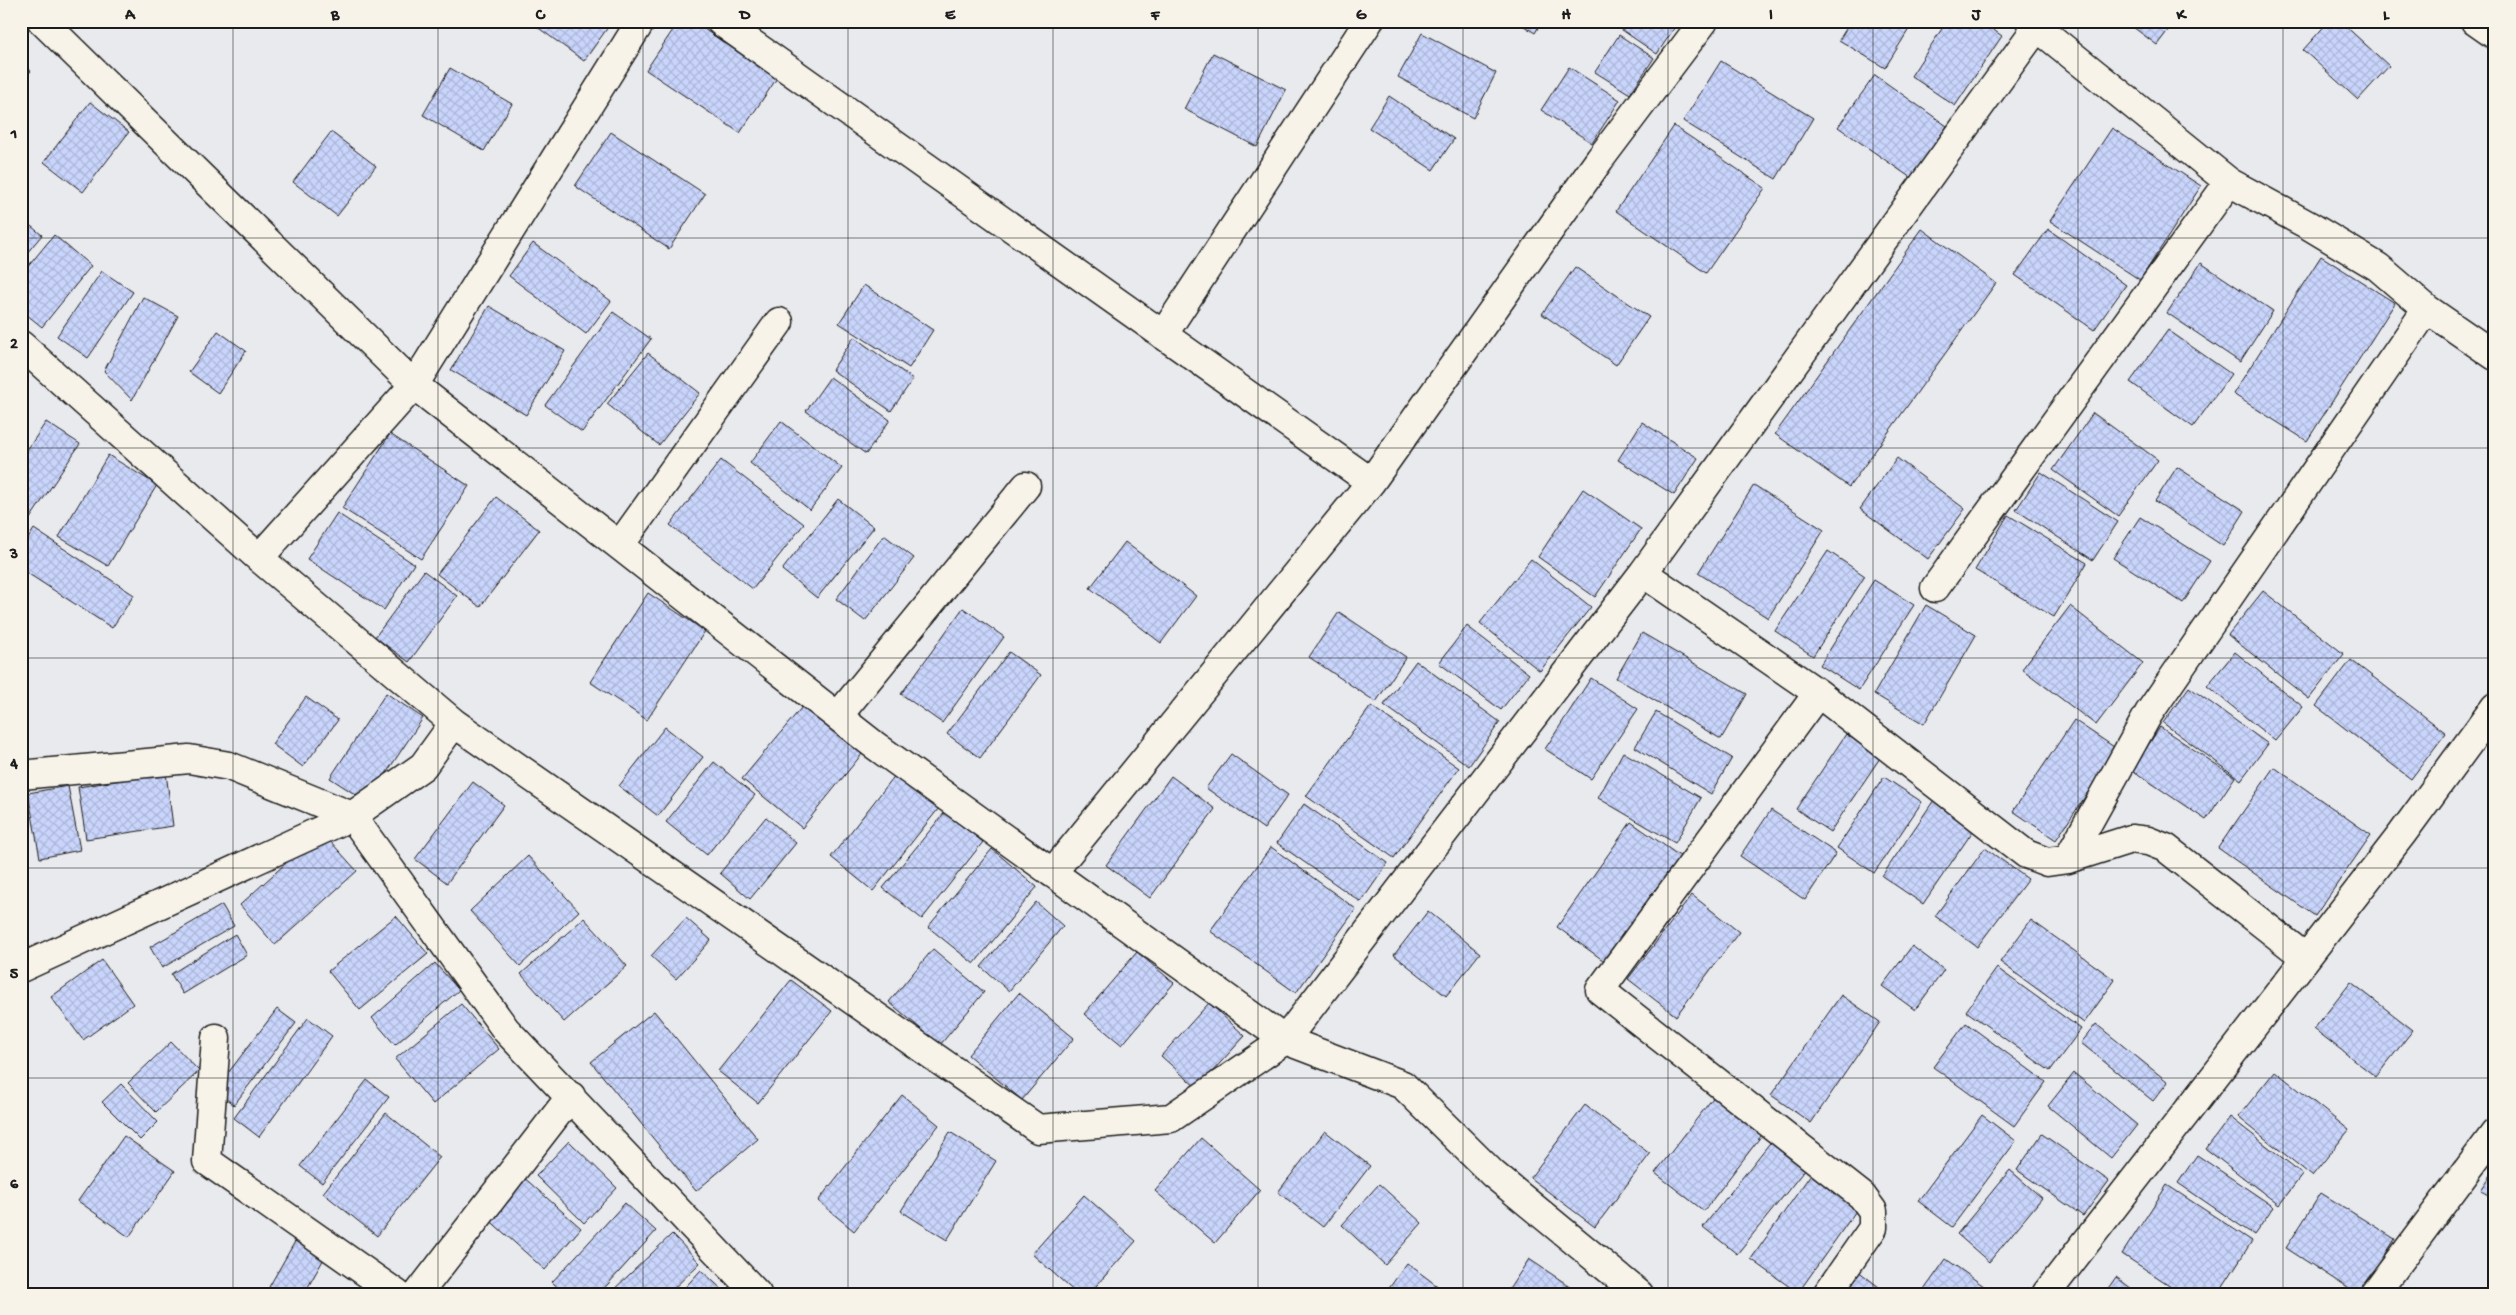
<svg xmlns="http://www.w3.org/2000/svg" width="2516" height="1315" font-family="'Gochi Hand',sans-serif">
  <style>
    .building { fill: url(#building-cross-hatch); stroke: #1c1c1c }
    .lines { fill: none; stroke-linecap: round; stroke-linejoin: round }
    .minor-casing { stroke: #1c1c1c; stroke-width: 31 }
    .minor { stroke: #f7f3e8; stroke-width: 28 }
    .grid { fill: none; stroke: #1c1c1c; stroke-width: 1; stroke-opacity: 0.55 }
    .neatline { fill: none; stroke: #1c1c1c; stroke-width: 2 }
    .grid-label { font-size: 16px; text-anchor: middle; font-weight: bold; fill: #1c1c1c }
  </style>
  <defs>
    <pattern id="building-cross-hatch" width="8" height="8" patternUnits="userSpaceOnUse" patternTransform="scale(1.25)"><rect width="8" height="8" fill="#c9d5fc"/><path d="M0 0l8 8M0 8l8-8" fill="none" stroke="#acb6d7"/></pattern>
  </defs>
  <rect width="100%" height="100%" fill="#e9eaee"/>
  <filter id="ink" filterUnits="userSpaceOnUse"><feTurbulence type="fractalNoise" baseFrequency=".02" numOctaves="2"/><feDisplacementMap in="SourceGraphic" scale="10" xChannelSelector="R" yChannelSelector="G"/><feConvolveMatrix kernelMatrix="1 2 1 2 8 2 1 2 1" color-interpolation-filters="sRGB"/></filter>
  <g filter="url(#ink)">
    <path class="building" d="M529 21H608L611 23 584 61Z
      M679 21H692L777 78 740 133 646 70Z
      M1516 21H1542L1535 33Z
      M1609 21H1679L1657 54Z
      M1851 21H1914L1885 68 1839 40Z
      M1947 21H1981L2002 36 1955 106 1911 76Z
      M2125 21H2175L2157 45Z
      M2329 21H2340L2389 66 2358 100 2303 50Z
      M1422 33 1496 73 1473 118 1398 77Z
      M1619 35 1654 58 1630 94 1595 72Z
      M1213 53 1286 90 1257 147 1184 109Z
      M1721 61 1813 118 1776 179 1683 121Z
      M21 63 31 71 21 82Z
      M1569 67 1620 100 1592 143 1541 110Z
      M450 68 512 104 484 151 423 115Z
      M1875 75 1947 126 1911 178 1838 127Z
      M1389 96 1454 139 1433 170 1369 128Z
      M90 102 129 132 83 192 44 162Z
      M1674 126 1765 188 1706 273 1616 211Z
      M2112 128 2201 186 2140 280 2050 221Z
      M331 132 376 166 337 216 293 182Z
      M611 132 705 194 669 249 575 186Z
      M21 218 42 235 21 260Z
      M1922 229 1996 283 1849 487 1775 434Z
      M2048 229 2126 285 2094 330 2015 275Z
      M54 235 91 266 42 327 21 310V275Z
      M533 243 611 301 586 334 509 276Z
      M2321 256 2395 303 2307 441 2233 394Z
      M2201 263 2273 311 2240 362 2167 313Z
      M1575 267 1649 317 1616 365 1542 314Z
      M102 271 133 292 88 358 57 336Z
      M864 285 933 330 909 368 839 323Z
      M143 297 178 316 132 400 104 371Z
      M489 306 565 351 526 415 451 370Z
      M613 312 651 339 582 432 545 405Z
      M2168 330 2231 374 2193 427 2130 382Z
      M218 331 246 351 218 393 189 372Z
      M854 337 913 379 891 411 832 370Z
      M648 353 700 393 659 445 607 404Z
      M830 377 890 420 866 454 806 411Z
      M2093 413 2158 460 2118 516 2053 470Z
      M781 421 842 468 810 510 750 463Z
      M46 422 80 444 23 529 21 528V459Z
      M1642 422 1698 458 1674 495 1618 460Z
      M390 434 469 486 421 559 342 508Z
      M108 455 157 485 108 566 59 537Z
      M1897 458 1965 509 1928 559 1860 509Z
      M721 460 804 524 753 589 670 525Z
      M2177 467 2245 511 2223 546 2155 501Z
      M2041 472 2118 522 2093 560 2016 510Z
      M1754 485 1824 530 1768 618 1698 573Z
      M1583 489 1641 529 1595 597 1538 557Z
      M496 497 539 530 480 607 437 574Z
      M838 499 874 527 817 598 782 570Z
      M337 513 414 564 384 610 307 559Z
      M2008 515 2087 563 2054 617 1975 570Z
      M2140 517 2210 561 2183 603 2113 558Z
      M34 529 134 595 112 628 21 569V550Z
      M884 535 914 558 865 621 836 599Z
      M1125 542 1196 596 1161 643 1090 588Z
      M1828 551 1865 576 1813 656 1775 631Z
      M1531 559 1591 607 1540 671 1480 623Z
      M424 571 457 596 409 662 375 637Z
      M1874 580 1914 605 1859 690 1820 665Z
      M2263 591 2344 654 2309 699 2228 635Z
      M648 593 705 631 647 720 590 682Z
      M1926 605 1976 635 1924 724 1874 694Z
      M2070 606 2143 663 2096 725 2022 669Z
      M963 608 1004 637 942 723 901 694Z
      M1339 612 1406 657 1376 702 1309 657Z
      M1467 626 1529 674 1501 710 1439 663Z
      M1642 633 1747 694 1721 739 1616 678Z
      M1009 652 1041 675 980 758 947 734Z
      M2235 652 2303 707 2275 741 2207 686Z
      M2351 660 2446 733 2411 779 2316 706Z
      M1416 661 1500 722 1469 766 1384 705Z
      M1591 678 1638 709 1591 779 1545 749Z
      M2189 687 2268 744 2241 780 2163 723Z
      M386 693 423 718 367 802 330 778Z
      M306 697 338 720 303 767 272 744Z
      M807 701 866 749 802 828 742 779Z
      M1371 706 1459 768 1394 858 1306 796Z
      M1656 712 1732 758 1711 794 1635 747Z
      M2074 720 2117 749 2056 840 2013 811Z
      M665 727 703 757 658 816 619 786Z
      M2160 727 2235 777 2206 820 2132 770Z
      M1846 734 1880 758 1830 832 1796 809Z
      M1623 752 1701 798 1675 843 1598 798Z
      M1231 754 1288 795 1264 829 1206 788Z
      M714 762 755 795 707 855 666 822Z
      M2274 767 2371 835 2315 916 2218 848Z
      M166 773 173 826 86 839 78 787Z
      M896 774 939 808 873 891 831 857Z
      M1171 776 1215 809 1150 898 1106 865Z
      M1884 777 1922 802 1874 873 1837 848Z
      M473 782 504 805 447 883 415 859Z
      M68 786 80 850 40 858 28 793Z
      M1934 800 1975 828 1923 904 1882 876Z
      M1304 804 1388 863 1361 902 1277 843Z
      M1771 810 1836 853 1805 900 1740 856Z
      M945 812 983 842 922 919 883 888Z
      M766 817 796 843 750 899 720 873Z
      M1631 822 1681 857 1607 963 1557 927Z
      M321 831 357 871 275 945 240 905Z
      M1271 847 1356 909 1296 993 1210 931Z
      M1985 848 2028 879 1977 947 1935 916Z
      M992 849 1037 887 974 964 928 927Z
      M528 856 579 911 520 966 470 911Z
      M1692 895 1739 932 1676 1016 1628 979Z
      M1036 902 1063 926 1009 991 981 967Z
      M222 905 234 926 162 968 150 947Z
      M1428 911 1480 953 1446 996 1394 955Z
      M396 916 428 954 360 1010 328 971Z
      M584 918 627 966 564 1022 521 974Z
      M686 918 711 940 676 979 651 956Z
      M2031 920 2115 980 2084 1023 2000 962Z
      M235 934 247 955 183 994 171 974Z
      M1912 946 1944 970 1915 1010 1882 986Z
      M933 949 984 992 940 1045 889 1002Z
      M1137 952 1174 983 1122 1045 1084 1014Z
      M102 960 133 1004 83 1040 51 997Z
      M435 963 459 990 395 1045 372 1018Z
      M1997 968 2081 1029 2050 1071 1966 1011Z
      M791 980 832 1011 758 1103 718 1071Z
      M2351 982 2413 1030 2376 1077 2314 1029Z
      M1019 993 1074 1038 1022 1100 968 1055Z
      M1841 995 1880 1022 1811 1123 1771 1095Z
      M1209 1003 1245 1036 1197 1088 1161 1056Z
      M461 1004 499 1049 433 1104 395 1059Z
      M277 1009 296 1023 234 1105 215 1090Z
      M654 1011 758 1139 696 1191 591 1062Z
      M308 1018 332 1036 259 1137 234 1118Z
      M1966 1023 2046 1082 2014 1126 1933 1067Z
      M2096 1024 2168 1082 2153 1101 2081 1043Z
      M171 1042 199 1071 156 1112 128 1083Z
      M2275 1071 2349 1130 2312 1176 2238 1117Z
      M2074 1073 2137 1125 2111 1158 2048 1106Z
      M367 1080 389 1097 322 1183 300 1166Z
      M121 1084 158 1122 140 1140 102 1102Z
      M1719 1090 1768 1127 1704 1211 1655 1173Z
      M902 1095 939 1125 854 1231 818 1201Z
      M1585 1105 1650 1154 1595 1227 1530 1178Z
      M386 1113 440 1157 377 1236 323 1193Z
      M1982 1115 2016 1141 1952 1227 1918 1201Z
      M2230 1117 2303 1174 2279 1205 2206 1149Z
      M1325 1131 1370 1166 1323 1227 1278 1192Z
      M950 1132 996 1161 947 1240 901 1211Z
      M2042 1134 2109 1181 2083 1216 2017 1170Z
      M124 1136 175 1171 129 1237 78 1201Z
      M1201 1138 1260 1190 1215 1243 1155 1191Z
      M1773 1139 1807 1167 1737 1254 1703 1227Z
      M569 1141 617 1188 584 1223 536 1176Z
      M2197 1155 2274 1207 2254 1235 2178 1183Z
      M2495 1169V1199L2481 1190Z
      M2010 1170 2042 1198 1989 1262 1957 1234Z
      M1811 1174 1858 1208 1798 1293 1751 1259Z
      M521 1175 581 1228 545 1270 485 1216Z
      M1379 1184 1422 1223 1385 1265 1342 1225Z
      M2167 1185 2252 1241 2218 1294H2183L2122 1254Z
      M2321 1193 2395 1239 2361 1294H2357L2286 1248Z
      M1084 1195 1136 1241 1089 1294H1077L1032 1254Z
      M625 1203 656 1231 599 1294H565L552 1282Z
      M672 1234 700 1263 668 1294H609Z
      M297 1238 326 1255 304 1294H281L269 1287Z
      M1529 1259 1574 1289 1571 1294H1506Z
      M1946 1259 1995 1294H1929L1924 1290Z
      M1407 1263 1448 1294H1385Z
      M1853 1267 1888 1294H1833Z
      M701 1270 727 1294H679Z
      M2116 1277 2139 1294H2104Z"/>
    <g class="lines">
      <g class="minor-casing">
        <path id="minor" d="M42 21 414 385 873 744 1285 1040 1403 1085 1493 1174 1639 1294
          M641 21 414 385 259 558 454 723 1038 1129 1171 1118 1285 1040 1643 573 2037 27 2030 21
          M720 21 1371 482
          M2041 21 2037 27 2229 182 2308 225 2378 267 2427 309 2495 356
          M2475 21 2495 35
          M1163 335 1369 21
          M21 345 259 558
          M620 545 779 322
          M1643 573 1818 693 2026 854 2047 862 2068 859 2131 839 2148 841 2166 848 2306 958
          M1935 588 2229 182
          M1818 693 1600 990 1862 1196 1873 1211V1228L1827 1294
          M838 716 1026 486
          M21 775 189 759 229 766 352 816 506 1030 757 1294
          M2068 859 2149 713 2427 309
          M1052 873 1371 482 1600 159 1704 21
          M21 968 352 816 423 766 454 723
          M216 1038 207 1161 397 1294
          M418 1294 571 1096
          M2046 1294 2402 834 2495 707
          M2375 1294 2495 1133"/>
      </g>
      <use href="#minor" class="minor"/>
    </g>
  </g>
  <path class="grid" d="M233 21V1294M438 21V1294M643 21V1294M848 21V1294M1053 21V1294M1258 21V1294M1463 21V1294M1668 21V1294M1873 21V1294M2078 21V1294M2283 21V1294M21 238H2495M21 448H2495M21 658H2495M21 868H2495M21 1078H2495"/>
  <rect width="2516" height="1315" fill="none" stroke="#f7f3e8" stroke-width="55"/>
  <rect x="28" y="28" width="2460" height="1260" class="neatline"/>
  <g class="grid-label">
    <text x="130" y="19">A</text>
    <text x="335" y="19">B</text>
    <text x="540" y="19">C</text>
    <text x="745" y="19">D</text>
    <text x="950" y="19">E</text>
    <text x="1155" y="19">F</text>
    <text x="1361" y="19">G</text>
    <text x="1566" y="19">H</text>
    <text x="1771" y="19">I</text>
    <text x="1976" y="19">J</text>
    <text x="2181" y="19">K</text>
    <text x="2386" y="19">L</text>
    <text x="14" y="138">1</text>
    <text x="14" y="348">2</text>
    <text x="14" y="558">3</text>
    <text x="14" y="768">4</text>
    <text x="14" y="978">5</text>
    <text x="14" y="1188">6</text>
  </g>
</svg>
